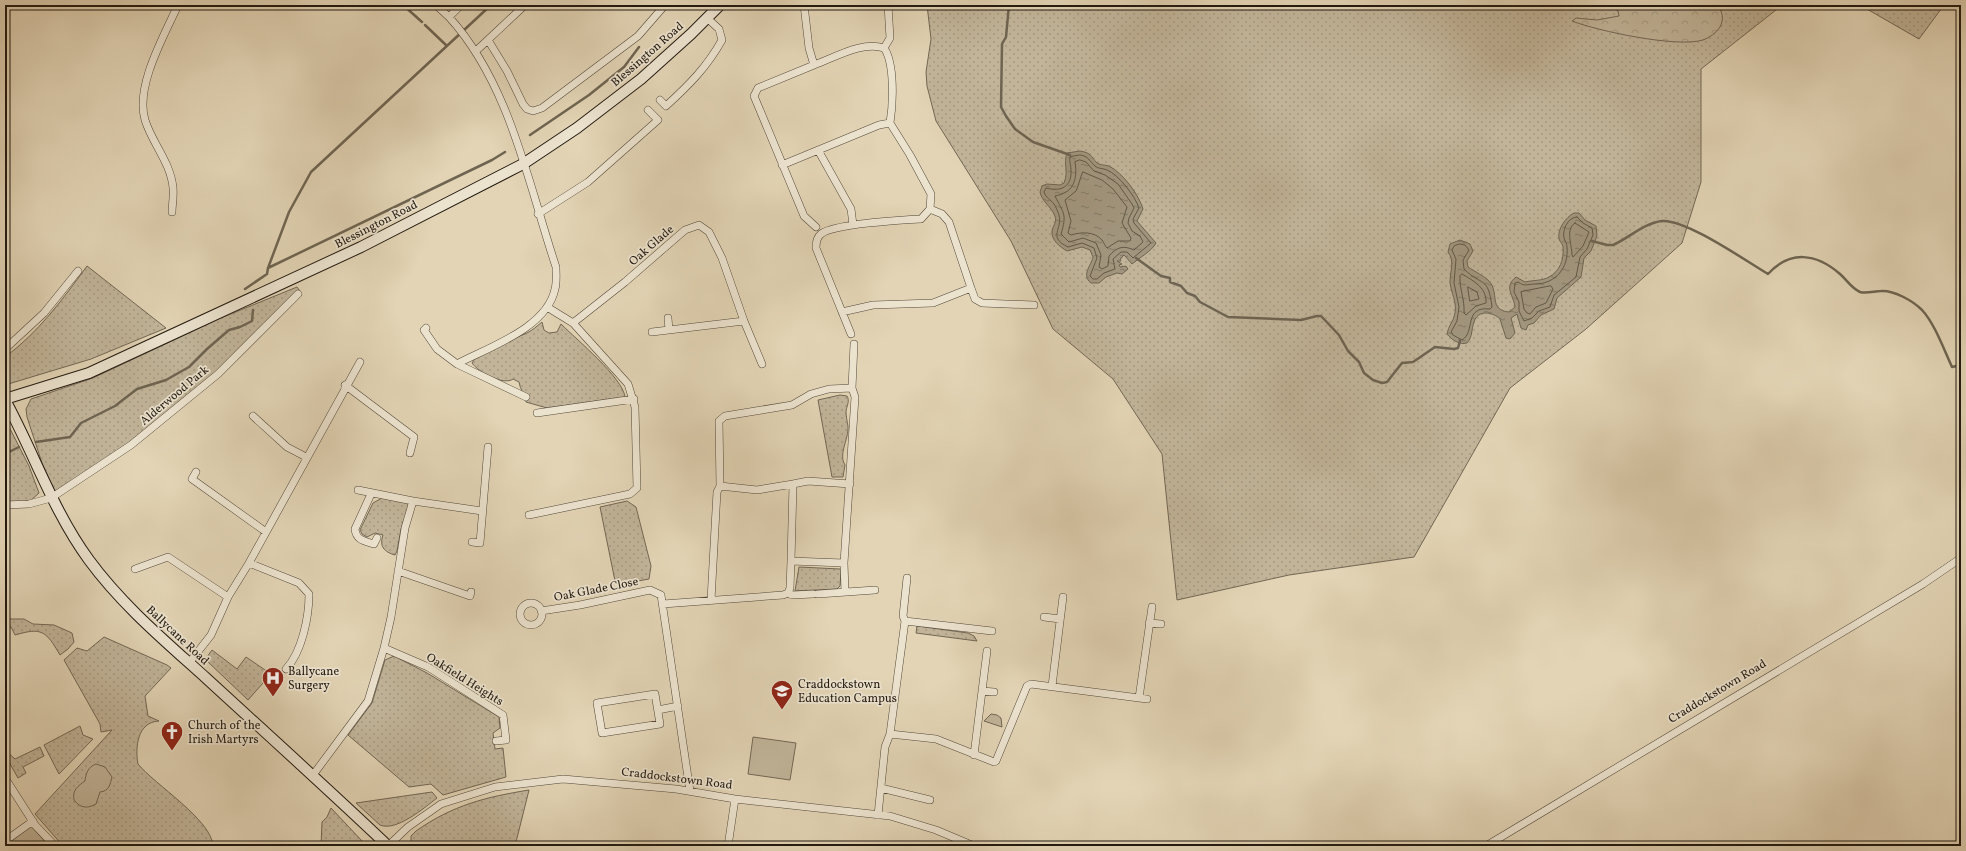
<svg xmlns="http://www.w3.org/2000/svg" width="1966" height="851" font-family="Vollkorn,serif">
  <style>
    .grass { fill: url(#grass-dots); stroke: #726754 }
    .forest { fill: url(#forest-crowns); stroke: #726754 }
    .park { fill: #c1b499; stroke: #726754 }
    .water { fill: url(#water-ripples); stroke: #6e6451 }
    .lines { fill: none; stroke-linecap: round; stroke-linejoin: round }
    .shore { stroke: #625846; stroke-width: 1 }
    .stream { stroke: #6e6451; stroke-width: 2.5 }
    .street-casing { stroke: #524839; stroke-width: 8 }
    .secondary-casing { stroke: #221a10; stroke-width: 12 }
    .street { stroke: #ece3cf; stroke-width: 7 }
    .secondary { stroke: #ece3cf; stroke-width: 10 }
    .labels { text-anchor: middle; stroke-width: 3.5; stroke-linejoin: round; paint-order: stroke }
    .street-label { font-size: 12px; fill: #221a10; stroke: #ece3cf }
    .poi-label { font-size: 12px; fill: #221a10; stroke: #ece3cf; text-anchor: start }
  </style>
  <defs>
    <pattern id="grass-dots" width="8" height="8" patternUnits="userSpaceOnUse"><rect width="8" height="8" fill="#c1b499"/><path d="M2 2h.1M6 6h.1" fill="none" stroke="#a69a83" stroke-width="1.8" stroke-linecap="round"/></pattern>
    <pattern id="forest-crowns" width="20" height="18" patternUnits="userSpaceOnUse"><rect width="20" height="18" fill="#c1b499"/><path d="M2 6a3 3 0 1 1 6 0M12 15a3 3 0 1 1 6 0" fill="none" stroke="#a69a83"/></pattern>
    <pattern id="water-ripples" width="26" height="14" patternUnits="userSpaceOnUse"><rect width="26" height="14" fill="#a1957d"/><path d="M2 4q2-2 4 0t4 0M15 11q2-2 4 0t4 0" fill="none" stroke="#837965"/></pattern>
  </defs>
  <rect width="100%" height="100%" fill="#e2d4b5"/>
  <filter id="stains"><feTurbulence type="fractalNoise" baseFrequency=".005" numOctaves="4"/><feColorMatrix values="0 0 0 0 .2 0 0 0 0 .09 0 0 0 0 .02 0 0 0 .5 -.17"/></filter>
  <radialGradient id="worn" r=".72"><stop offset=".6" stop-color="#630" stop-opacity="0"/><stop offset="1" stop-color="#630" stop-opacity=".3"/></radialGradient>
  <path class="grass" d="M927 5H1781V6L1701 69V182L1682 243 1586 329 1510 388 1414 557 1289 575 1177 600 1162 454 1113 379 1053 329 1011 241 936 121 927 86 926 72 931 39Z
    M1860 5H1944L1919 39Z
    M87 266 166 328 91 359 5 385V357C38 333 63 299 87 266Z
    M297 287 300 291 216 373 130 444 54 492 42 463 27 417 26 409 31 399 93 378 221 318Z
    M542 322 544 330 549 333 557 332 561 324C576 339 623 378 625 397L547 408 526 402C525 394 520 390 519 382L513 379C504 386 478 372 472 363 480 348 512 340 527 333 533 330 537 326 542 322Z
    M840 395 847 396C850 401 847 405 846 411 846 416 847 421 848 426 849 439 838 454 845 465L843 477H832L818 400Z
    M5 419 29 466 39 493 28 503 5 504Z
    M382 498 407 503 409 507 401 529 397 551 395 555C384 552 379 546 383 535L375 533 367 537 362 534 360 530 373 503Z
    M627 501 636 507 651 566 649 579 627 583H619L615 581 600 507Z
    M799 567 840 569 841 571 840 586 837 589 795 591Z
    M5 619H24L33 624 54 625 72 633 74 642 68 649 60 655C46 631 42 627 15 635L11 627 5 630Z
    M917 626 968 633 974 636 977 641 916 633Z
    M104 637 167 665 171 668 145 696 148 716 159 721C137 722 135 748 138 764 154 784 212 820 213 846H63L35 814 112 730 101 732 100 724 64 660 77 648 87 651Z
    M212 650 237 669 246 657 271 674 248 700 207 661V657Z
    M394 656 427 673 499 717 500 728 493 733 495 749 503 748 506 777 443 795 431 784 409 787 348 735 372 703 385 660Z
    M80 726 83 735 93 739 59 774 44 745Z
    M40 747 44 756 23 767 26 773 18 778 5 755V750L15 759Z
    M529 790 515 846H411V836L416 831C453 805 486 797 529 790Z
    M432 792 437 798C424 808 396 832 380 825L356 803Z
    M331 808 363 842 364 846H321L322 822 327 817Z"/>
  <path class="forest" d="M1596 5H1717C1723 12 1724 19 1720 27 1717 32 1709 38 1703 40 1677 48 1598 31 1572 21L1576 18 1597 20 1619 16 1618 11 1610 6Z"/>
  <path class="park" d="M991 714 997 715 1001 718 1002 727 984 721Z
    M753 737 796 743 790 780 748 774Z
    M96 764 105 767 112 777C110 785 109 791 100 792L96 804C87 809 80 808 74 800 72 790 78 786 85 781 86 773 88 767 96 764Z
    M31 826 49 846H5Z"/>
  <path class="water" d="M1080 151C1092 153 1090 156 1097 163 1100 165 1105 165 1109 166 1123 173 1139 195 1143 209L1137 221 1156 243C1152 251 1139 258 1132 264L1124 255 1120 259 1121 261H1117L1122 264 1119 265 1120 267 1126 266 1128 269 1122 274 1117 273 1106 277 1099 283H1091C1081 275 1091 266 1093 257L1090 250 1082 247 1067 251C1060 247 1051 240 1052 231 1053 225 1057 223 1055 216 1051 206 1042 202 1040 192L1042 186 1047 184 1060 185 1064 183C1069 171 1063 164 1067 153Z
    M1574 213H1579L1585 220 1596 226 1597 236 1591 251 1584 258 1581 277 1557 298 1554 309 1541 315 1534 323 1528 325 1526 330 1521 328 1517 314 1511 318 1515 333 1510 339 1506 338 1500 319C1493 312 1478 309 1474 322 1471 330 1473 336 1467 343 1459 345 1452 340 1447 334 1448 326 1454 321 1455 313 1457 302 1451 293 1450 282 1450 271 1455 261 1448 252L1450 244 1460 240 1470 244 1473 251 1467 261 1468 267C1474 271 1484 276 1489 281 1500 293 1488 310 1509 312L1515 307C1514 296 1503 287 1516 277L1525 282C1533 280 1542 281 1549 277 1560 271 1564 260 1563 247 1563 244 1560 242 1559 239 1557 229 1566 217 1574 213Z"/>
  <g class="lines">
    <path class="shore" d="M1080 155C1089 156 1089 161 1095 166 1098 169 1103 168 1107 170 1119 175 1135 196 1139 208L1133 219 1134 223 1151 243 1133 258 1127 252H1121L1113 259 1115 269 1104 273 1097 279H1093L1090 276 1097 258 1094 248 1082 243 1068 247C1047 237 1063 229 1059 215 1058 212 1056 207 1054 204 1050 199 1046 198 1044 192L1046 188C1061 192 1072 187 1071 170 1071 165 1069 162 1070 157Z
      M1080 160 1086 162 1094 171 1105 175 1118 184 1132 204 1134 208 1129 218 1128 223 1132 231 1140 236 1143 242 1134 250C1123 245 1117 247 1109 256L1108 266 1102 269 1099 267 1101 255 1096 243 1083 238 1069 242 1061 234C1067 214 1064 214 1055 196 1058 195 1061 195 1064 193 1076 188 1077 173 1075 162Z
      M1083 172 1102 180 1113 189 1127 207 1122 223 1131 238 1130 241H1118L1107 248C1105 246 1104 243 1102 240 1094 231 1081 232 1071 235L1068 233 1071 221 1065 200 1076 191Z
      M1577 217 1583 223 1592 228 1593 235 1587 249 1580 257 1576 277 1554 295 1550 307 1539 311 1532 318 1524 321 1519 311V302L1514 292 1515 283 1518 282C1525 287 1527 284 1535 284 1556 284 1569 267 1567 247 1567 244 1565 241 1564 238 1562 230 1568 217 1577 217Z
      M1575 223 1589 232 1583 246 1573 257 1572 255C1572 245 1565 229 1575 223Z
      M1460 244 1465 245 1469 250 1463 260 1464 269C1482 287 1488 275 1492 307L1490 309C1463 306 1476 332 1462 340L1453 335 1451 332 1457 321 1459 307 1454 283 1456 259 1452 250 1454 246Z
      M1462 274C1474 281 1487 288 1486 303L1476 306 1466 315 1464 313C1465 300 1459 288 1460 276Z
      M1551 286 1553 289 1546 303 1536 307 1530 314 1527 313 1524 309 1521 292Z
      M1468 287 1477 292 1479 299 1470 301Z"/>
    <path class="stream" d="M403 5 422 22
      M1009 5 1006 37 1002 44 1001 107 1006 116 1015 129 1033 142 1070 155
      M425 25 447 46
      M530 135 589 95 624 67 639 47
      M1592 241 1607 245H1613C1629 238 1644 223 1662 221 1686 219 1746 261 1768 274 1790 250 1816 253 1840 274 1847 280 1851 288 1860 292 1866 294 1875 291 1881 291 1894 290 1913 301 1922 310 1935 324 1944 350 1952 367L1961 365
      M1136 258 1161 276 1170 278V282L1181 286 1187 293 1195 296 1200 302 1228 317 1301 320 1317 316H1321L1339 335 1348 351 1359 362 1364 373 1373 380 1382 383 1387 382 1402 363 1413 362 1435 347 1454 349 1458 348 1460 341
      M268 268 289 212 311 172 491 5
      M245 289 267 274 268 268 492 160 505 152
      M36 442 70 437 81 423 115 406 137 389 166 380 189 367 207 349 229 330 240 327 252 321 253 310
      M5 454 19 447"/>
    <g class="street-casing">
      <path id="street" d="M436 5 449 17 461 5
        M804 5 809 48 814 65C836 57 862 41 884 48L890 38 888 5
        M488 40 507 71 523 104 527 109 533 111 542 108 638 36 665 5
        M884 48C895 63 893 105 890 123L910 155 931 194 930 209 942 214 949 222 971 288
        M476 51 525 5
        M814 65 758 88 754 96 804 216 816 227
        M660 100 666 106C689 85 707 67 722 40L719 29 707 18
        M818 150 851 209 853 225
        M782 165 879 125 890 123
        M172 212C172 205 174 196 173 188 171 163 152 143 145 120 135 86 164 36 178 5
        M538 214 588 182 658 120 648 110
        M842 312 873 305 933 303 971 288 975 299 982 303 1034 305
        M668 318 669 330
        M573 323 625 282 685 230 699 225 709 232 722 258 744 321 762 364
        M426 328 424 330 437 349 457 364C489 347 547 328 555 289 557 282 556 274 556 267 528 183 510 84 449 17
        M652 332 744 321
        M851 334 816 248C816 243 817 237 821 234 833 224 902 220 921 219L930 209
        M5 349 44 313 78 271
        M457 364 526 397
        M345 385 414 437 410 453
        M852 388 854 344
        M537 413 634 399
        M253 416 287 447 306 457
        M196 472 192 479 266 532
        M720 486 757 490 793 484
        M358 490 413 501 482 511
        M371 494 355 529C356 540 364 541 374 544L377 538
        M5 505 29 504 51 498 131 445 218 374 298 294
        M529 515 630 494 637 488 635 407 628 384 573 323 547 307
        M472 542 480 543 488 447
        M791 561 793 484 808 481 850 484
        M249 563 299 583 309 594C309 617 302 652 286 669
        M844 563 845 592
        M135 569 168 557 228 597
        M398 571 470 596 471 592
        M818 594 875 590
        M711 600 717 492 720 486 719 421 725 416 792 405 811 394 829 389 852 388 855 397 844 563 791 561 790 588 788 593
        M520 614a11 11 0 1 1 22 0a11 11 0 1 1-22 0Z
        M663 604 783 595 788 593 792 595 813 594
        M541 611 580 605 650 590 661 595 690 791
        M1044 617 1060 619
        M905 621 992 631
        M1149 623 1161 624
        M384 648 428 667 503 715 506 740 496 741
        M189 663 211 635 228 597 249 563 360 362
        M1052 686 1063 597
        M982 691 994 692
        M655 694 660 724 602 733 597 703Z
        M1139 698 1152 607
        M658 710 678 706
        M890 734 936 739 994 762 996 761 1027 686 1031 684 1147 699
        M974 755 987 651
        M313 775 368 701 384 648 391 617 405 528 413 501
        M5 778 35 825 55 846
        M881 788 930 800
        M878 815 885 747 890 734 905 621 903 616 907 578
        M5 841 33 821
        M274 846V845
        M388 846 408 827 441 804 495 787 563 779 676 789 735 799 890 816 936 830 974 846
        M728 846 735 799
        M1486 846 1923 584 1961 558"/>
    </g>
    <g class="secondary-casing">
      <path id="secondary" d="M5 399 89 373 361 247 523 164 577 128 641 79 691 34 720 5
        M5 400C34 453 53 511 89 560 122 605 165 641 206 678 267 734 328 789 388 846"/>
    </g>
    <use href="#street" class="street"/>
    <use href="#secondary" class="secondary"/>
  </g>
  <defs>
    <g id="hospital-pin" transform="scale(1.15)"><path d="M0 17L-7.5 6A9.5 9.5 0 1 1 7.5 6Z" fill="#8f2418" stroke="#ece3cf"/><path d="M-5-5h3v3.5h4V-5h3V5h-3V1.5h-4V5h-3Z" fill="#fff"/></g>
    <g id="school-pin" transform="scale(1.15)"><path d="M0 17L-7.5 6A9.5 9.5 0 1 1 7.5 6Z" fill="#8f2418" stroke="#ece3cf"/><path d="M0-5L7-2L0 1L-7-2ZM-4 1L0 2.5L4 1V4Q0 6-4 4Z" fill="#fff"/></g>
    <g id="church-pin" transform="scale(1.15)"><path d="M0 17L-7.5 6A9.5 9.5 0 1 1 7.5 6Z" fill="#8f2418" stroke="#ece3cf"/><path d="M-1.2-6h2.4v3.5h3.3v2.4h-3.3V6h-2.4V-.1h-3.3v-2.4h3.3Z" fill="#fff"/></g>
  </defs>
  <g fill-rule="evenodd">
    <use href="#hospital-pin" x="273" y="678"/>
    <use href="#school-pin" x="782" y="691"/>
    <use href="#church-pin" x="172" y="732"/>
  </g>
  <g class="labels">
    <g class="street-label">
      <text transform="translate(647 54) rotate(-41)" y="4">Blessington Road</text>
      <text transform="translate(376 224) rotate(-27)" y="4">Blessington Road</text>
      <text transform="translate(651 245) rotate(-41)" y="4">Oak Glade</text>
      <text transform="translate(174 395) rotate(-40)" y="4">Alderwood Park</text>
      <text transform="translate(596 589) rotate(-11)" y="4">Oak Glade Close</text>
      <text transform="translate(178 635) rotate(43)" y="4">Ballycane Road</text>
      <text transform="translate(465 679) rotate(32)" y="4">Oakfield Heights</text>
      <text transform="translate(1717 691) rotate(-31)" y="4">Craddockstown Road</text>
      <text transform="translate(677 778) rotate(7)" y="4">Craddockstown Road</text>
    </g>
    <g class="poi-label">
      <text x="288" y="675">Ballycane<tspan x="288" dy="14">Surgery</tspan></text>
      <text x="798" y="688">Craddockstown<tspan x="798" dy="14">Education Campus</tspan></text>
      <text x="188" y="729">Church of the<tspan x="188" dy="14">Irish Martyrs</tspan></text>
    </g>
  </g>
  <rect width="1966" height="851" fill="none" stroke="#e2d4b5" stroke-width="20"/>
  <rect x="6" y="6" width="1954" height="839" fill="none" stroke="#221a10" stroke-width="2"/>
  <rect x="10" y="10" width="1946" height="831" fill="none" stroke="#221a10"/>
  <rect width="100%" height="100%" filter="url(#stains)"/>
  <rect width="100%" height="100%" fill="url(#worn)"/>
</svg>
